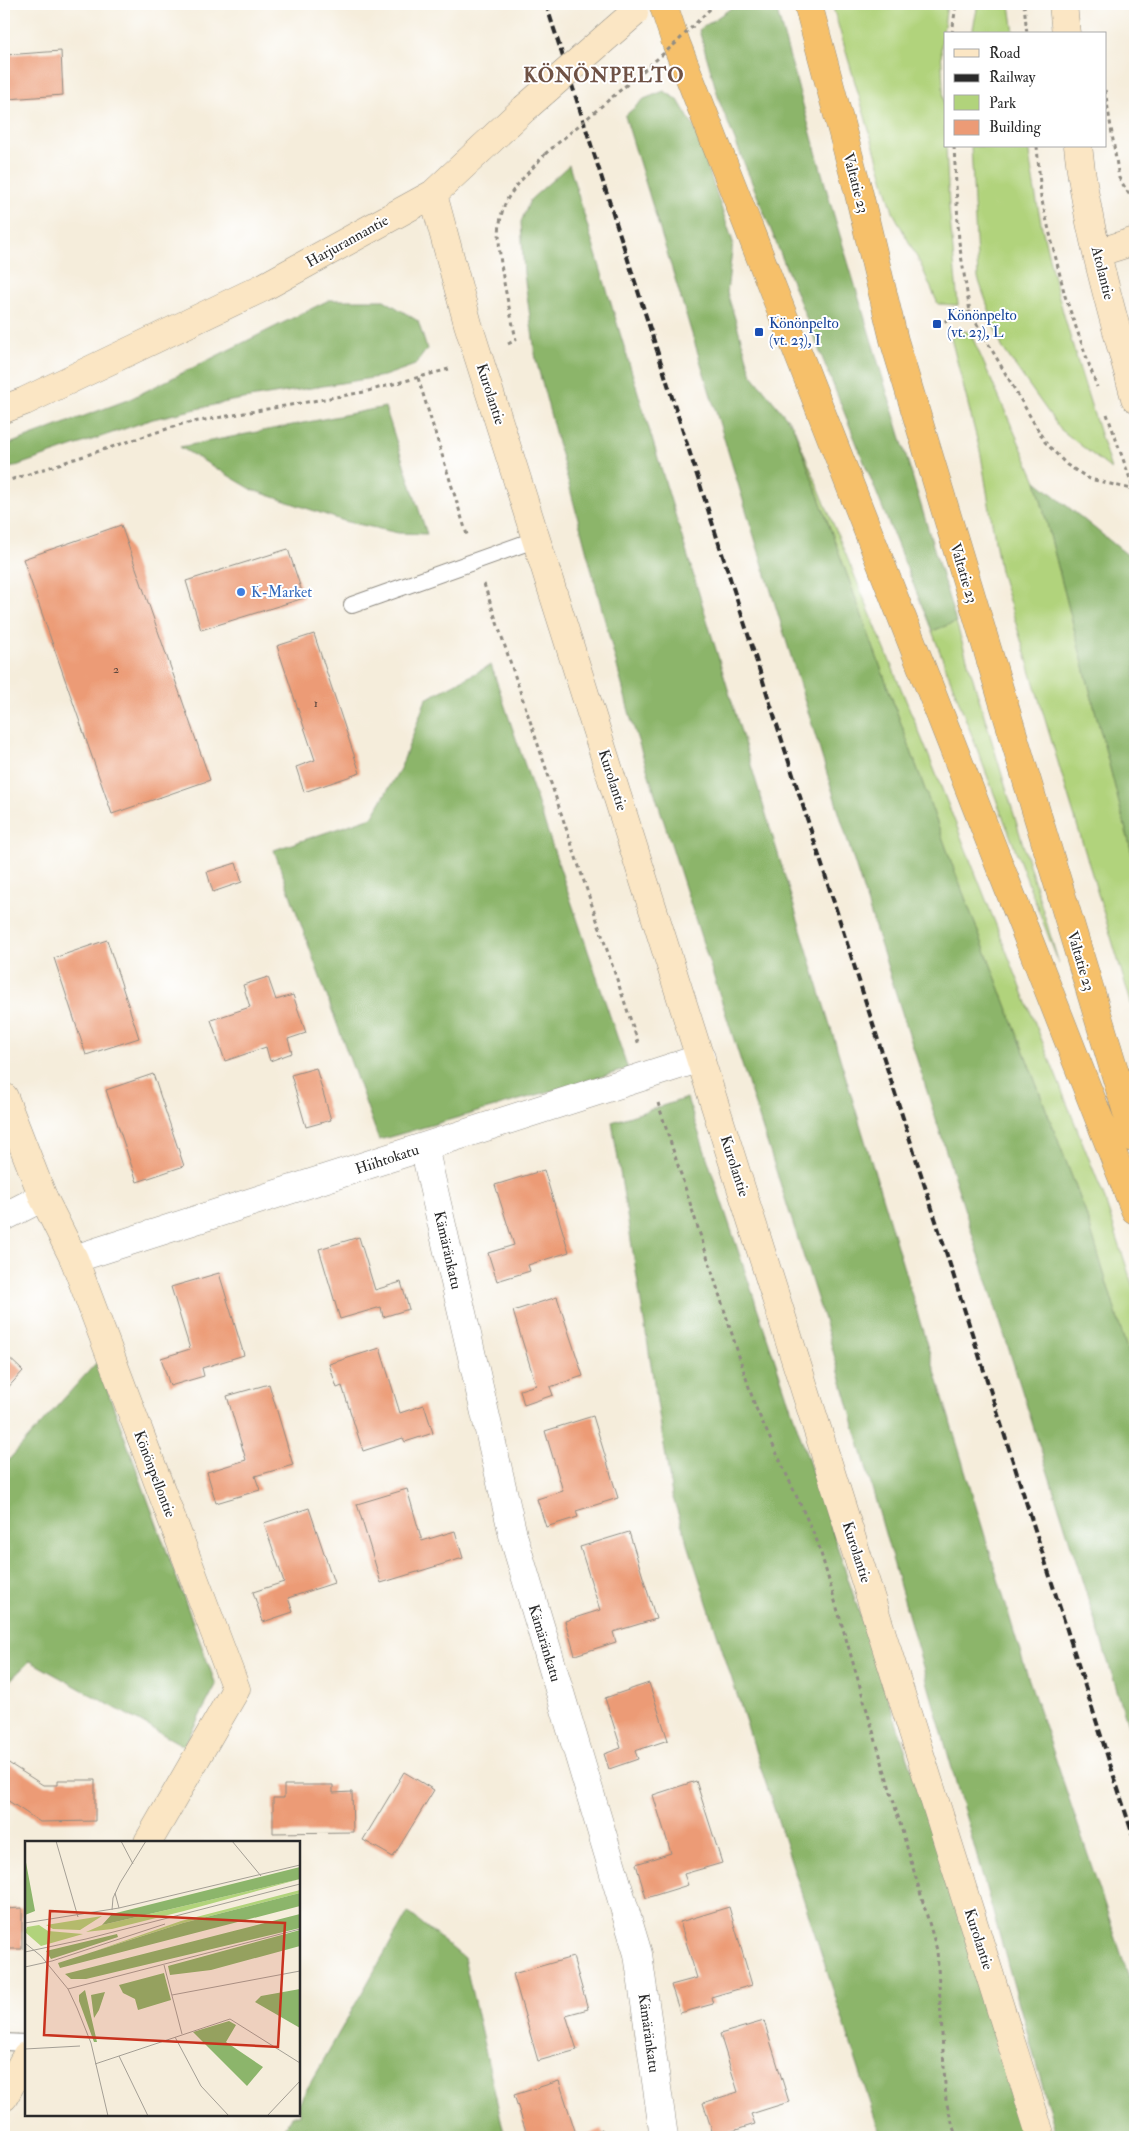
<svg xmlns="http://www.w3.org/2000/svg" width="1139" height="2141" font-family="'IM FELL Double Pica',serif">
  <style>
    .green { fill: #b1d37b; stroke: #6e7f53 }
    .forest { fill: #8cb56b; stroke: #5c704b }
    .building { fill: #ec9b76 }
    .lines { fill: none; stroke-linecap: round; stroke-linejoin: round }
    .lane-casing { stroke: #908c83; stroke-width: 18 }
    .street-casing { stroke: #908c83; stroke-width: 29 }
    .secondary-casing { stroke: #908c83; stroke-width: 29 }
    .highway-casing { stroke: #908c83; stroke-width: 29 }
    .path { stroke: #908c83; stroke-width: 3; stroke-dasharray: 4 4; stroke-linecap: butt }
    .lane { stroke: #fff; stroke-width: 16 }
    .street { stroke: #fff; stroke-width: 28 }
    .secondary { stroke: #fbe6c4; stroke-width: 28 }
    .highway { stroke: #f6c06b; stroke-width: 28 }
    .rail { stroke: #2b2b2b; stroke-width: 4; stroke-dasharray: 8 4; stroke-linecap: butt }
    .secondary-bridge-casing { stroke: #908c83; stroke-width: 29; stroke-linecap: butt }
    .path-bridge { stroke: #908c83; stroke-width: 3; stroke-dasharray: 4 4; stroke-linecap: butt }
    .secondary-bridge { stroke: #fbe6c4; stroke-width: 28 }
    .transit-dot { fill: #1a4fb4; stroke: #fff; stroke-width: 2 }
    .shop-dot { fill: #3f7fe0; stroke: #fff; stroke-width: 2 }
    .labels { text-anchor: middle; stroke-width: 4; stroke-linejoin: round; paint-order: stroke }
    .number-label { font-size: 12px; fill: #5b473e }
    .street-label { font-size: 15px; fill: #2b2b2b; stroke: #fff }
    .transit-label { font-size: 15px; fill: #164399; stroke: #fff; text-anchor: start }
    .shop-label { font-size: 15px; fill: #366cbe; stroke: #fff; text-anchor: start }
    .district-label { font-size: 20px; font-weight: bold; letter-spacing: 1px; fill: #6f5245; stroke: #fff }
    .inset-road { fill: none; stroke: #a49f95; stroke-width: 1 }
    .view { fill: #c8321e; fill-opacity: 0.15; stroke: #c8321e; stroke-width: 2.5 }
    .inset-edge { fill: none; stroke: #2b2b2b; stroke-width: 2.5 }
  </style>
  <rect width="100%" height="100%" fill="#fff"/>
  <filter id="ink" filterUnits="userSpaceOnUse"><feTurbulence type="fractalNoise" baseFrequency=".02" numOctaves="2"/><feDisplacementMap in="SourceGraphic" scale="10" xChannelSelector="R" yChannelSelector="G"/><feConvolveMatrix kernelMatrix="1 2 1 2 8 2 1 2 1" color-interpolation-filters="sRGB"/></filter>
  <filter id="wash" filterUnits="userSpaceOnUse"><feTurbulence type="fractalNoise" baseFrequency=".0096" numOctaves="4" result="noise"/><feDisplacementMap in="SourceGraphic" scale="20" xChannelSelector="R" yChannelSelector="G"/><feGaussianBlur stdDeviation="1.12" result="paint"/><feColorMatrix in="noise" values="0 0 0 0 0 0 0 0 0 0 0 0 0 0 0 0 0 1.4 0 .05"/><feComposite in="paint" operator="in"/></filter>
  <g filter="url(#wash)">
    <rect width="100%" height="100%" fill="#f5eddb"/>
    <path class="green" d="M832 4H947L941 47 949 208 958 305 938 304 921 265 893 212Z
      M978 4H1010L1014 34H972Z
      M971 146H1028C1042 257 1078 363 1111 469L1060 429 1002 347 978 278Z
      M961 331 970 332 1036 481 1135 865V1016L1000 571 981 455 951 338Z
      M793 426 928 754 1103 1194 1135 1293V1376L1085 1211 952 864Z
      M956 622 1059 964 932 631Z"/>
    <path class="forest" d="M737 4H775L830 202 956 622 932 631 720 103 699 30Z
      M664 91 678 100 694 127 733 242 727 292 752 375 793 426 952 864 1085 1211 1135 1376V1747L853 858 625 116 644 99Z
      M569 165 1025 1668 1135 1995V2137H1057L825 1323 631 719 536 360 524 274 521 222 530 200Z
      M329 300H384L418 321 427 349 415 365 384 376 231 401 153 419 4 470V446L130 399Z
      M385 407 427 534 398 533 344 521 253 490 180 447Z
      M1036 481 1135 561V865Z
      M491 665 628 1069 379 1140 274 850 372 817 401 767 426 699Z
      M687 1098 1035 2137H881L672 1495 612 1122Z
      M97 1362 216 1685 184 1746 30 1661 4 1686V1465Z
      M408 1912 464 1958 505 2137H279L292 2115H299V2103Z"/>
    <g id="blocks">
      <path class="building" d="M61 51 63 95 8 99 5 55Z
        M121 525 210 780 112 814 23 559Z
        M288 549 304 598 201 630 186 581Z
        M314 634 360 773 304 792 296 767 315 760 277 646Z
        M236 863 242 882 213 892 207 872Z
        M107 940 139 1038 86 1055 54 958Z
        M268 977 276 1000 293 995 306 1033 288 1039 292 1053 270 1061 266 1047 225 1061 211 1020 250 1007 243 985Z
        M316 1068 331 1120 306 1127 291 1075Z
        M153 1074 184 1166 137 1182 106 1090Z
        M544 1170 569 1252 528 1265 530 1271 497 1281 488 1253 514 1245 495 1185Z
        M359 1237 375 1290 401 1282 409 1309 383 1317 381 1307 340 1319 319 1249Z
        M219 1273 244 1355 202 1368 204 1376 170 1386 161 1358 190 1349 171 1287Z
        M557 1297 583 1376 550 1387 553 1395 524 1405 520 1390 536 1385 513 1311Z
        M380 1348 400 1413 424 1405 433 1433 405 1442 403 1438 363 1451 342 1386 337 1388 329 1364Z
        M4 1353 23 1371 4 1392Z
        M269 1384 293 1465 255 1476 260 1490 216 1503 207 1472 246 1460 227 1396Z
        M593 1416 618 1498 576 1511 578 1517 546 1527 537 1499 563 1491 545 1431Z
        M407 1489 422 1541 455 1531 463 1558 381 1583 357 1504Z
        M309 1508 334 1583 288 1598 293 1612 263 1622 253 1592 284 1582 264 1523Z
        M629 1532 656 1619 613 1632 616 1642 575 1655 565 1621 600 1610 580 1547Z
        M649 1683 668 1740 635 1751 638 1759 609 1769 604 1754 621 1748 605 1698Z
        M7 1762 43 1785H58V1780H95V1821L40 1822 4 1798V1766Z
        M404 1772 434 1790 393 1857 363 1840Z
        M696 1781 722 1863 684 1874 688 1885 646 1898 636 1864 671 1853 653 1795Z
        M284 1785H333V1793L352 1792 353 1832 273 1833V1798H284Z
        M729 1907 752 1985 711 1997 713 2004 680 2013 671 1985 697 1978 680 1922Z
        M22 1908V1949H4V1909Z
        M573 1957 588 2009 566 2015 577 2050 538 2061 513 1974Z
        M764 2021 789 2102 751 2114 755 2124 714 2137 703 2103 738 2092 720 2034Z
        M559 2081 577 2137H528L514 2095Z
        M602 2129 604 2137H579Z"/>
    </g>
  </g>
  <g filter="url(#ink)">
    <use href="#blocks" fill-opacity="0" stroke="#908c83" stroke-width="1"/>
    <g class="lines">
      <g class="lane-casing">
        <path id="lane" d="M352 605 537 539
          M4 2042 26 2043"/>
      </g>
      <g class="street-casing">
        <path id="street" d="M424 1147 513 1535 638 1954 664 2137
          M4 1217 43 1197
          M74 1259 701 1058"/>
      </g>
      <g class="secondary-casing">
        <path id="secondary" d="M1063 4 1066 34
          M1078 146C1087 232 1113 315 1135 398
          M433 194 468 324 1041 2137
          M1097 253 1135 241
          M4 409 25 401 262 288 433 194 524 109
          M4 1097 43 1197 74 1259 236 1689 148 1842
          M4 2097 26 2056"/>
      </g>
      <g class="highway-casing">
        <path id="highway" d="M663 4 676 43 1135 1210
          M808 4 858 190 894 340 1135 1139"/>
      </g>
      <path class="path" d="M1024 4 1027 34
        M952 34 956 4
        M1105 90 1119 178 1129 194 1135 198
        M954 146 959 242 970 312
        M1037 146 1041 197 1065 296 1097 387
        M937 324 970 312 1045 442 1067 465 1090 479 1135 490
        M508 344 516 340C509 301 487 233 508 198 518 182 533 168 545 154
        M418 378 468 538
        M1107 414 1134 490
        M4 482 182 424 364 392 449 369
        M484 584 639 1045
        M658 1103 755 1406 818 1543 937 1950 946 2101 956 2137"/>
      <use href="#lane" class="lane"/>
      <use href="#street" class="street"/>
      <use href="#secondary" class="secondary"/>
      <use href="#highway" class="highway"/>
      <path class="rail" d="M546 4 1135 1842"/>
      <g class="secondary-bridge-casing">
        <path id="secondary-bridge" d="M524 109 634 13"/>
      </g>
      <path class="path-bridge" d="M545 154 676 43 715 4"/>
      <use href="#secondary-bridge" class="secondary-bridge"/>
    </g>
  </g>
  <g class="transit-dot">
    <rect x="932" y="319" width="10" height="10" rx="2.5"/>
    <rect x="754" y="327" width="10" height="10" rx="2.5"/>
  </g>
  <circle class="shop-dot" cx="241" cy="592" r="5"/>
  <g class="labels">
    <g class="number-label">
      <text x="116" y="673">2</text>
      <text x="316" y="707">1</text>
    </g>
    <g class="street-label">
      <text transform="translate(856 183) rotate(75)" y="5">Valtatie 23</text>
      <text transform="translate(347 241) rotate(-29)" y="5">Harjurannantie</text>
      <text transform="translate(1103 273) rotate(76)" y="5">Atolantie</text>
      <text transform="translate(491 394) rotate(72)" y="5">Kurolantie</text>
      <text transform="translate(964 573) rotate(73)" y="5">Valtatie 23</text>
      <text transform="translate(613 780) rotate(72)" y="5">Kurolantie</text>
      <text transform="translate(1081 961) rotate(73)" y="5">Valtatie 23</text>
      <text transform="translate(387 1159) rotate(-18)" y="5">Hiihtokatu</text>
      <text transform="translate(735 1166) rotate(72)" y="5">Kurolantie</text>
      <text transform="translate(448 1250) rotate(77)" y="5">Kämäränkatu</text>
      <text transform="translate(155 1474) rotate(69)" y="5">Könönpellontie</text>
      <text transform="translate(857 1552) rotate(72)" y="5">Kurolantie</text>
      <text transform="translate(545 1643) rotate(73)" y="5">Kämäränkatu</text>
      <text transform="translate(979 1939) rotate(72)" y="5">Kurolantie</text>
      <text transform="translate(649 2033) rotate(82)" y="5">Kämäränkatu</text>
    </g>
    <g class="transit-label">
      <text x="947" y="320">Könönpelto<tspan x="947" dy="17">(vt. 23), L</tspan></text>
      <text x="769" y="328">Könönpelto<tspan x="769" dy="17">(vt. 23), I</tspan></text>
    </g>
    <g class="shop-label">
      <text x="251" y="597">K-Market</text>
    </g>
    <g class="district-label">
      <text x="604" y="82">KÖNÖNPELTO</text>
    </g>
  </g>
  <g transform="translate(25 1841)">
    <rect width="275" height="275" fill="#f5eddb"/>
    <path d="M275 38 159 70 87 88 61 91 77 84ZM275 49V52L158 82 70 110 156 80ZM77 75 55 89 28 88 21 84ZM14 84 23 90 58 93 16 105 0 91 2 86Z" fill="#b1d37b"/>
    <path d="M0 16 10 70 0 74ZM275 26V38L77 84 87 73ZM275 52V65L35 127 33 122 158 82ZM275 73V87L61 138H46L40 133ZM275 89V105L186 129 145 134 143 125ZM92 93 93 96 26 118 21 110ZM139 132 146 159 113 169 110 158 98 152 94 144ZM275 148V187L230 161 236 155ZM60 149 72 201H69L54 160V154ZM80 151 74 169 69 177 66 154ZM204 180 211 184 201 201 238 226 222 245 168 191Z" fill="#8cb56b"/>
    <path class="inset-road" d="M31 0 53 76M96 0 108 23M207 0 236 35M90 52 94 67M87 69 88 57 95 42 121 0M0 82 94 67 275 24M0 102 16 115 43 148 52 167 66 202 83 275M0 111 61 98 275 43M139 124 157 193M0 126 27 120 140 83M43 148 275 88M147 154 275 130M150 196 176 245 204 275M0 208 55 205M94 215 123 275M70 223 205 178 275 222M242 275 275 240"/>
    <path class="view" d="M25 70 260 82 253 206 19 194Z"/>
    <rect width="275" height="275" class="inset-edge"/>
  </g>
  <rect width="1139" height="2141" fill="none" stroke="#fff" stroke-width="20"/>
  <rect x="944" y="32" width="162" height="115" fill="#ffffff" stroke="#aaaaaa"/>
  <rect x="954" y="49" width="25" height="8" fill="#fbe6c4" stroke="#aaaaaa"/>
  <text x="989" y="58" font-size="15" fill="#2b2b2b">Road</text>
  <rect x="954" y="74" width="25" height="8" fill="#2b2b2b" stroke="#aaaaaa"/>
  <text x="989" y="82" font-size="15" fill="#2b2b2b">Railway</text>
  <rect x="954" y="95" width="25" height="15" fill="#b1d37b" stroke="#aaaaaa"/>
  <text x="989" y="108" font-size="15" fill="#2b2b2b">Park</text>
  <rect x="954" y="120" width="25" height="15" fill="#ec9b76" stroke="#aaaaaa"/>
  <text x="989" y="132" font-size="15" fill="#2b2b2b">Building</text>
</svg>
